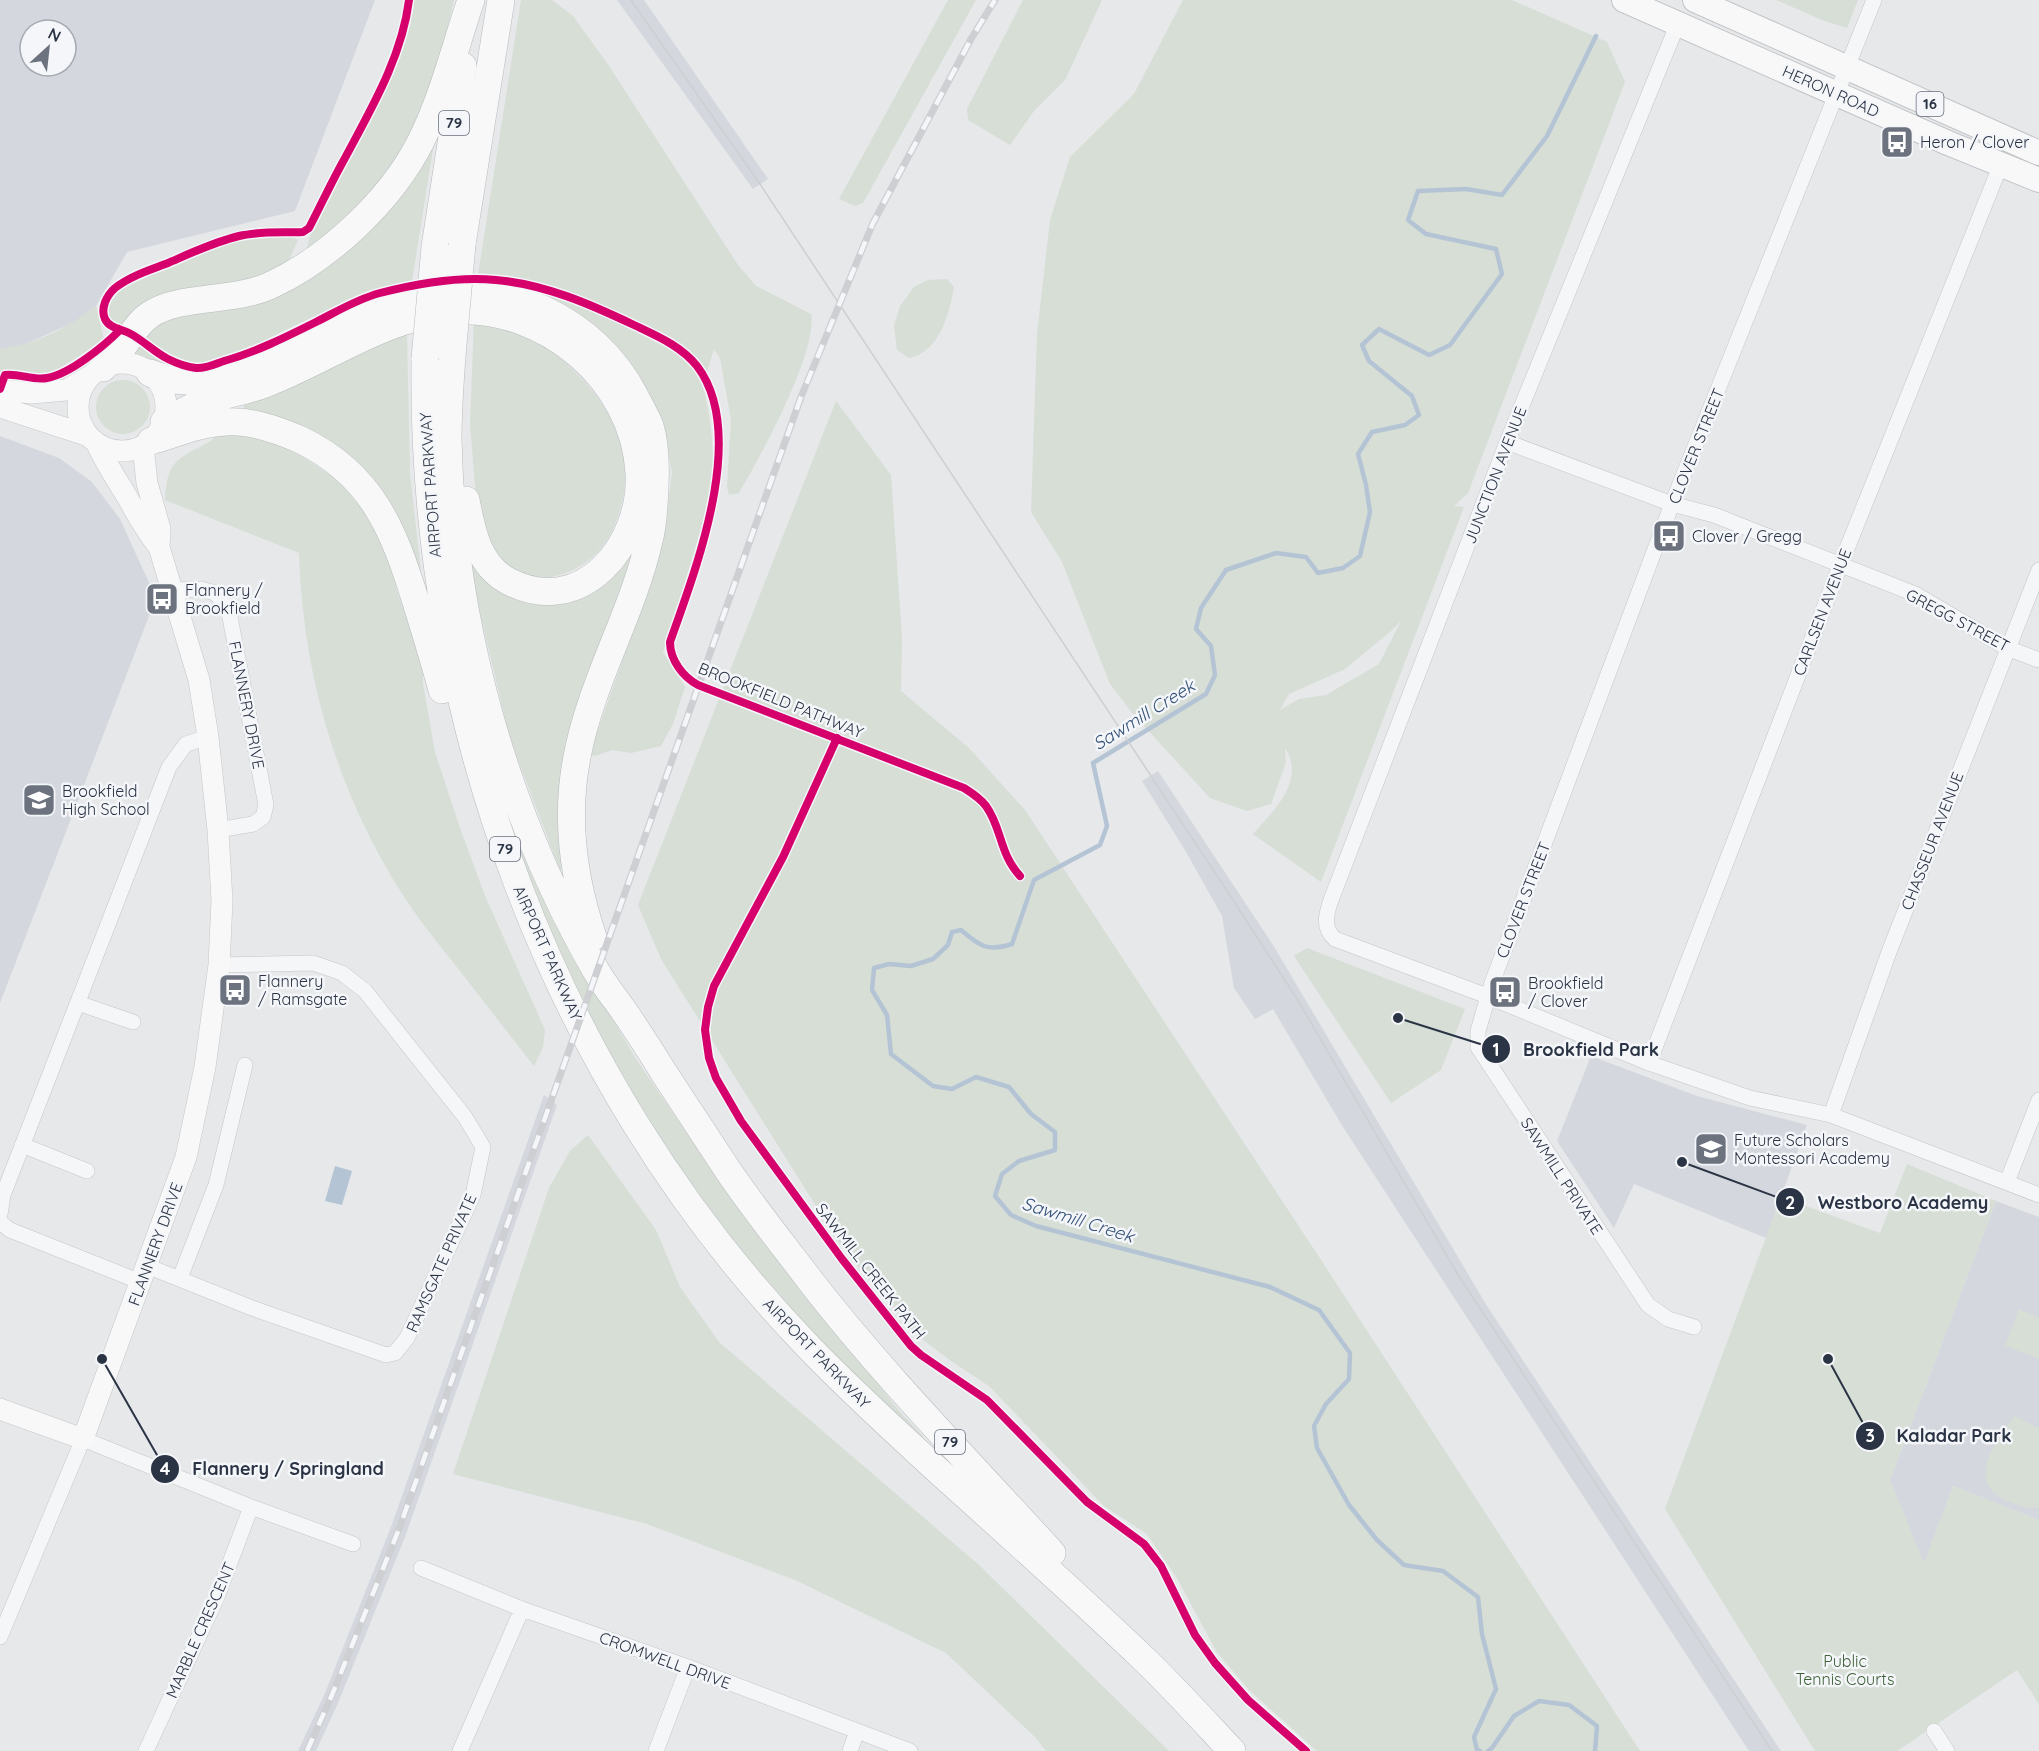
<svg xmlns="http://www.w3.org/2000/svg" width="2039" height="1751" font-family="Quicksand,sans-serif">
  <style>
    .built { fill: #d4d7dd; fill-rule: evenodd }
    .green { fill: #d6ded6; fill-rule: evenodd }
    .water { fill: #b4c4d5 }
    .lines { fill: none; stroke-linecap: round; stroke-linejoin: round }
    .stream { stroke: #b4c4d5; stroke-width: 4.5 }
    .street-casing { stroke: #c4c6c8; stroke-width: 16 }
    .secondary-casing { stroke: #c4c6c8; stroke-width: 22 }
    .primary-casing { stroke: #c2c5c8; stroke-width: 26 }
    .highway-casing { stroke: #b8bbbf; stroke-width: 28 }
    .street { stroke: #f5f6f7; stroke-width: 15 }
    .secondary { stroke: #f8f8f8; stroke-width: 21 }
    .primary { stroke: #f8f8f8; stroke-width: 24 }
    .highway { stroke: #f8f8f8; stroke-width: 27 }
    .tram { stroke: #cecfd2; stroke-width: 1.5 }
    .rail-casing { stroke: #cecfd2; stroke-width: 7 }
    .rail { stroke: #f4f6f9; stroke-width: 4.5; stroke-dasharray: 14; stroke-linecap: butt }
    .highway-bridge-casing { stroke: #b8bbbf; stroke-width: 28; stroke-linecap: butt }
    .highway-bridge { stroke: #f8f8f8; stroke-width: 27 }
    .cycleway-casing { stroke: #f4f6f9; stroke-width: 11 }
    .cycleway { stroke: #d6006c; stroke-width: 8 }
    .labels { text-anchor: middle; stroke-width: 5; stroke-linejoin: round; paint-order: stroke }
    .shield { fill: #f4f6f9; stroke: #676e7b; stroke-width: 1.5 }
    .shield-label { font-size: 15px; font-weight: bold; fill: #2b3445 }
    .street-label { font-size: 16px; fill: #2b3445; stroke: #f4f6f9 }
    .poi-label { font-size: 16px; fill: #2b3445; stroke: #f4f6f9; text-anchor: start }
    .park-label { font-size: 16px; fill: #3f6138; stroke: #f4f6f9 }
    .water-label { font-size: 18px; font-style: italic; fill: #34527a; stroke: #f4f6f9 }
    .leader { fill: none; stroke: #2b3445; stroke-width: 2 }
    .callout-dot { fill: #2b3445; stroke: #f4f6f9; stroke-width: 2 }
    .mark-label { font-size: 18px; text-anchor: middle; font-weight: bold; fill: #fff }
    .callout-label { font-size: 18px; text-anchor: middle; font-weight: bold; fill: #2b3445; stroke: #f4f6f9; stroke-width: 5; stroke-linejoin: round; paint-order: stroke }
  </style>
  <rect width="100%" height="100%" fill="#e6e8ea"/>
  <path class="built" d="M0 0H375L295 211 127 252 96 306 75 322 23 345 0 349ZM30 30H66V66H30Z
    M617 0H644L768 179 753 189Z
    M0 436 59 458 92 482 120 519 156 598 0 1003Z
    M1158 771 1273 945 1487 1306 1781 1751H1749L1343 1127 1273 1009 1255 1019 1234 988 1222 916 1185 850 1142 781Z
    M1591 1056 1697 1096 1807 1125 1766 1238 1634 1184 1614 1228 1557 1141Z
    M544 1095 557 1105 405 1537 338 1703 316 1751H298L325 1693 391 1527Z
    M1996 1201 2039 1217V1520L1953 1486 1924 1564 1890 1480Z"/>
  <path class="green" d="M414 0H454L444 45 430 91 402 155 359 205 306 251 312 230 334 184 392 77 403 44Z
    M521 0H552L573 16 607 63 738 265 756 286 811 314C818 352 760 457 739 493L729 495 727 486 731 420 720 358 714 349 707 372 689 351 629 317 563 290 528 282 478 275Z
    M948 0H976L863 203 855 206 839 199Z
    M1023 0H1102L1065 80 1034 111 1010 145 968 120 967 109Z
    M1183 0H1512L1607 42 1625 82 1468 493 1454 506 1464 507 1321 882 1253 834C1274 810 1306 781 1285 748L1286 762 1271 804 1247 811 1210 798 1133 714 1110 684 1062 562 1031 512 1037 334 1050 220 1070 157 1134 94ZM1401 621 1379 664 1326 695 1299 699 1280 710 1289 694 1345 669 1391 631Z
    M1776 0H1858L1847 28 1822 20Z
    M434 143 412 281 365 292 263 341 224 358 203 364 175 359 138 335 150 322 273 295Z
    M250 237H292L298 240 288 263 265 276 135 311 121 326C111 322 107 316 108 305L118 291 161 270 209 249Z
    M947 279 954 287C949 314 940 352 909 358L897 350 894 326 900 306 914 287 928 280Z
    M496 284C539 290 577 304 617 322 645 335 678 348 697 373 709 391 716 459 712 480 701 538 680 595 663 652L685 687 673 724 661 746 631 753 612 750 595 756 589 755 648 588 665 530 672 472 663 429 647 390 620 350 593 325Z
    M96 306 104 340 57 370 45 374 0 371V349C36 344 68 328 96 306Z
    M474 321C495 325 520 329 539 341 550 348 561 358 570 367 612 406 638 456 619 513 614 528 610 538 600 549 586 566 562 578 540 578 528 578 513 569 502 565L477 511 470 423Z
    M407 334 410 474 422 581 381 495 245 416 243 399Z
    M133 341 172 366 191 372 157 369 128 355Z
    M96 407a27 27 0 1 1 54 0a27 27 0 1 1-54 0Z
    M836 401 891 475 902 639 901 691 969 748 1025 810 1323 1263 1640 1751H1317L1249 1690 1216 1651 1177 1578 1147 1534 1104 1506 989 1386 951 1361 914 1333 841 1246 661 959 638 905Z
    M225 429 288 447 338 480 363 510 387 553 397 591 423 664V684L435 752 460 828 485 896 545 1030 543 1047 534 1066C508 1033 482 999 456 966 436 941 416 916 399 889 335 786 303 673 299 553L165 500C167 459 178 459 211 441L215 437 213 431Z
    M639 518 629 579 564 869 560 870 510 739 478 605 470 561 560 597Z
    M475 696 586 972 634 1056 718 1179 900 1412 923 1436 919 1441 788 1315 710 1219 590 1027 530 894Z
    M1307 948 1465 1009 1441 1070 1391 1103 1294 956Z
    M588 1135 656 1230 680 1287 719 1342 979 1565 1169 1751H1046L1035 1737 946 1653 795 1580 647 1524 453 1474 549 1188 570 1151Z
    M1907 1164 1996 1201 1890 1480 1924 1563 1953 1486 2039 1520V1704L2017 1670 1897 1751H1815L1665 1509 1781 1197 1880 1233Z
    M2019 1309 2039 1317V1359L2005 1346Z
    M2014 1416 2039 1428V1508C2027 1509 2019 1506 2008 1501 1963 1482 1996 1442 2014 1416Z"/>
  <path class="water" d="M335 1166 352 1171 342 1205 325 1201Z"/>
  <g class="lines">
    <path class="stream" d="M1480 1751 1477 1750 1474 1737 1496 1689 1482 1634 1478 1597 1443 1571 1404 1565 1377 1540 1349 1505 1317 1448 1314 1426 1326 1404 1349 1379 1350 1353 1319 1310 1270 1287 1036 1226 1011 1215 995 1196 1002 1174 1019 1161 1055 1150V1132L1031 1114 1009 1087 976 1077 952 1089 933 1086 891 1054 887 1015 872 990 874 968 889 964 911 966 933 959 948 945 952 932 961 930C980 946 987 952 1012 944L1034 880 1100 845 1107 826 1093 763 1206 694 1215 675 1211 646 1196 629 1201 608 1226 570 1276 553 1306 557 1318 573 1343 568 1360 556 1370 512 1366 485 1358 454 1372 432 1405 425 1419 415 1412 396 1369 361 1362 345 1379 329 1429 355 1450 345 1502 274 1496 249 1426 234 1408 220 1418 191 1466 189 1502 195 1547 136 1596 36
      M1488 1751 1492 1748 1514 1716 1539 1701 1569 1705 1597 1726 1595 1751"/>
    <g class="street-casing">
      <path id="street" d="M1678 23 1507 442 1331 900C1326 915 1322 927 1335 939L1487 996 1649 1063 1750 1098 1831 1115 2039 1195
        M1507 442 1672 504 1714 515 1915 594 2007 648 2039 660
        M173 590 201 589 215 593 228 607 266 805 263 817 253 824 218 830
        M78 1003 133 1022
        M1649 1063 1840 566 2001 164
        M1831 1115 1889 952 2039 570
        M22 1145 87 1171
        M2007 1182 2039 1100
        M0 1214 3 1195 169 767 186 744 208 737
        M0 1222 10 1230 141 1282
        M147 1266 252 1308 386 1355 395 1353 407 1338 473 1195 483 1147 465 1117 365 991 342 973 313 963 219 965
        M180 1278 216 1185 245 1065
        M1694 1327 1668 1319 1648 1305 1478 1047V1031L1492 983 1672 504 1874 0
        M421 1568 522 1609 688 1667 910 1751
        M0 1637 83 1439 251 1507 353 1544
        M1934 1731 1947 1751
        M146 1751 217 1597 251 1507
        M460 1751 522 1609
        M656 1751 688 1667
        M850 1751 857 1731"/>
    </g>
    <g class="secondary-casing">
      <path id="secondary" d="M78 407a44 44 0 1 1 88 0a44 44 0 1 1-88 0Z
        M0 390 32 393 66 390 90 376
        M0 407 89 436
        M97 444C104 460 113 474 123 490 135 510 144 529 159 547
        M0 1409 83 1439 186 1157 205 1067 219 965 222 901 218 830 208 737 199 680 159 547 160 529 147 483 143 446"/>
    </g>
    <g class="primary-casing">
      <path id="primary" d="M1624 0 1948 143 2039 180
        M1695 0 2039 153"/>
    </g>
    <g class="highway-casing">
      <path id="highway" d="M462 244 501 0
        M435 247 463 66
        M452 356C450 383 448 411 448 439 452 622 504 810 595 969 605 987 619 1003 630 1020 642 1038 653 1055 664 1073 686 1106 707 1139 729 1172 755 1210 784 1246 812 1283 886 1378 971 1464 1052 1553
        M425 359C420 717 553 1078 801 1339 843 1384 889 1425 934 1467 1005 1531 1076 1594 1145 1660 1175 1689 1203 1720 1232 1751
        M103 368C110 361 116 355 122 348 131 336 138 322 151 314 180 295 234 302 269 286 329 259 392 199 421 141 443 97 455 47 471 0
        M150 373C176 384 193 382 220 376 331 351 424 251 545 310 584 329 615 358 635 396 640 406 646 416 650 426 656 446 656 466 655 486 654 505 654 523 649 541 632 615 591 682 577 757 565 818 573 878 593 937
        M164 422C177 415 190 407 204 402 224 394 245 392 265 384 328 360 385 316 454 311 545 305 634 380 639 473 643 544 582 620 508 581 478 565 472 531 466 500
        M151 441C175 434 200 423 226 422 251 420 278 430 301 440 373 475 394 531 416 602 425 631 434 660 442 690"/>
    </g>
    <use href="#street" class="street"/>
    <use href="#secondary" class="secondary"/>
    <use href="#primary" class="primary"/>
    <use href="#highway" class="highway"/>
    <path class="tram" d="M631 0 760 184 1233 900 1297 999 1460 1278 1772 1751"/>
    <g class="rail-casing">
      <path id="rail" d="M307 1751 332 1695 399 1529 801 397 873 223 971 39 995 0"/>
    </g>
    <use href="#rail" class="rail"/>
    <g class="highway-bridge-casing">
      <path id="highway-bridge" d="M452 356 462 244
        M425 359 435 247"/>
    </g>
    <use href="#highway-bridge" class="highway-bridge"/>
    <g class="cycleway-casing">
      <path id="cycleway" d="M409 0C402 57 371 109 345 158 332 181 321 205 309 228L303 232C283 233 259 231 239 236 214 242 191 253 168 263 150 270 130 276 115 288 107 295 100 308 105 319 109 328 121 329 129 333 143 340 154 352 168 359 176 363 187 367 196 368 205 369 215 364 224 361 256 352 286 337 316 322 336 312 357 299 380 293 415 284 458 276 496 280 544 284 590 304 634 325 657 336 681 346 697 366 749 434 695 571 670 642 670 660 683 677 698 685L964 788C972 793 980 798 986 806 1002 828 999 853 1020 876
        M0 389 5 375C19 373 33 381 47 378 70 374 104 346 120 330
        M837 738 783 857 714 986 708 1007 705 1030 709 1058 716 1078 741 1121 842 1259 911 1346 921 1355 987 1400 1087 1502 1144 1544 1161 1566 1195 1635 1215 1663 1248 1700 1306 1751"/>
    </g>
    <use href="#cycleway" class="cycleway"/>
  </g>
  <defs>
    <g id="bus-square" transform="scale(1.725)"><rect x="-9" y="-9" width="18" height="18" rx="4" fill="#6c737f" stroke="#f4f6f9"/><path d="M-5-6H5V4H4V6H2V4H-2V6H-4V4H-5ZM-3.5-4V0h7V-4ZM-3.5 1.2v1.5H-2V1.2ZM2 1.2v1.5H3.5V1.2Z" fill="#fff"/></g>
    <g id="school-square" transform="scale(1.725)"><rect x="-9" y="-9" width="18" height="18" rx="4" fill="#6c737f" stroke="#f4f6f9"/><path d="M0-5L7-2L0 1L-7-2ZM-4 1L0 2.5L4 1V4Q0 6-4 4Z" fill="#fff"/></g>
  </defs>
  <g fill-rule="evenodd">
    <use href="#bus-square" x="1897" y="142"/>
    <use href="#bus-square" x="1669" y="536"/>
    <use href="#bus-square" x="162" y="599"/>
    <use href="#school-square" x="39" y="800"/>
    <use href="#bus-square" x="235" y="990"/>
    <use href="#bus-square" x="1505" y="992"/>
    <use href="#school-square" x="1711" y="1149"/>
  </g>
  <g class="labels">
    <g class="shield">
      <rect x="1916.5" y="92" width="27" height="24" rx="4.5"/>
      <rect x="439" y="111" width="30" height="24" rx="4.5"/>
      <rect x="490" y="837" width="30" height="24" rx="4.5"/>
      <rect x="935" y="1430" width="30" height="24" rx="4.5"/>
    </g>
    <g class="shield-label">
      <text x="1930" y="109">16</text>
      <text x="454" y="128">79</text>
      <text x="505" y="854">79</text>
      <text x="950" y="1447">79</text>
    </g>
    <g class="street-label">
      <text transform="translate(1831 91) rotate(24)" y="6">HERON ROAD</text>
      <text transform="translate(1696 446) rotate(-68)" y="6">CLOVER STREET</text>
      <text transform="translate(1495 475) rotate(-69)" y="6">JUNCTION AVENUE</text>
      <text transform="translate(430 485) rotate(-94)" y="6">AIRPORT PARKWAY</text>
      <text transform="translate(1822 612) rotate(-69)" y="6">CARLSEN AVENUE</text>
      <text transform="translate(1958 620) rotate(28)" y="6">GREGG STREET</text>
      <text transform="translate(781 700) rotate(22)" y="6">BROOKFIELD PATHWAY</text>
      <text transform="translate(247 705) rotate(79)" y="6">FLANNERY DRIVE</text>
      <text transform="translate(1932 841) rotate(-69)" y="6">CHASSEUR AVENUE</text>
      <text transform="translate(1523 900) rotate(-69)" y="6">CLOVER STREET</text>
      <text transform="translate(548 953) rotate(66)" y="6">AIRPORT PARKWAY</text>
      <text transform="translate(1562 1176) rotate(57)" y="6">SAWMILL PRIVATE</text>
      <text transform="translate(155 1244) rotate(-70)" y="6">FLANNERY DRIVE</text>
      <text transform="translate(441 1263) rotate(-66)" y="6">RAMSGATE PRIVATE</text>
      <text transform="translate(871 1271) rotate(52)" y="6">SAWMILL CREEK PATH</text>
      <text transform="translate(817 1353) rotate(46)" y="6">AIRPORT PARKWAY</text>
      <text transform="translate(200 1630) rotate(-66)" y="6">MARBLE CRESCENT</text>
      <text transform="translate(665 1660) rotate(20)" y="6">CROMWELL DRIVE</text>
    </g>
    <g class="poi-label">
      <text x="1920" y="148">Heron / Clover</text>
      <text x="1692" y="542">Clover / Gregg</text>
      <text x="185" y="596">Flannery /<tspan x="185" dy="18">Brookfield</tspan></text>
      <text x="62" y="797">Brookfield<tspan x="62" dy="18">High School</tspan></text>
      <text x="258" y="987">Flannery<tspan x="258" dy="18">/ Ramsgate</tspan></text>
      <text x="1528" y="989">Brookfield<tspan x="1528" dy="18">/ Clover</tspan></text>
      <text x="1734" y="1146">Future Scholars<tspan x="1734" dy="18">Montessori Academy</tspan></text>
    </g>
    <g class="park-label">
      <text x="1845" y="1667">Public<tspan x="1845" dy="18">Tennis Courts</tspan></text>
    </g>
    <g class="water-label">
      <text transform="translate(1144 715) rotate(-32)" y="6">Sawmill Creek</text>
      <text transform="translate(1078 1220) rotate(17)" y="6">Sawmill Creek</text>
    </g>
  </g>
  <path class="leader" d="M1398 1018L1496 1049M1682 1162L1790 1202M1828 1359L1870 1436M102 1359L165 1469"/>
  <g class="callout-dot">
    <circle cx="1398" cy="1018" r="6"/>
    <circle cx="1682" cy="1162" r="6"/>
    <circle cx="1828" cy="1359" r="6"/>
    <circle cx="102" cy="1359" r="6"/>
    <circle cx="1496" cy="1049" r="15"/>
    <circle cx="1790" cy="1202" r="15"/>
    <circle cx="1870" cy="1436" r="15"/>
    <circle cx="165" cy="1469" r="15"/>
  </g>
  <g class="mark-label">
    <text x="1496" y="1056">1</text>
    <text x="1790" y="1209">2</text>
    <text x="1870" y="1442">3</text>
    <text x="165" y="1475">4</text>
  </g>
  <g class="callout-label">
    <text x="1591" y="1056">Brookfield Park</text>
    <text x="1903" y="1209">Westboro Academy</text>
    <text x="1954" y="1442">Kaladar Park</text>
    <text x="288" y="1475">Flannery / Springland</text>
  </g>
  <g transform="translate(48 48) rotate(27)"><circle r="28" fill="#f4f6f9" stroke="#a4a8b1" stroke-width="1.5"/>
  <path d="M0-4.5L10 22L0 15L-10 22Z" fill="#6c737f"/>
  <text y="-9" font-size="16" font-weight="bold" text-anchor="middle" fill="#2b3445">N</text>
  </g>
</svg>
